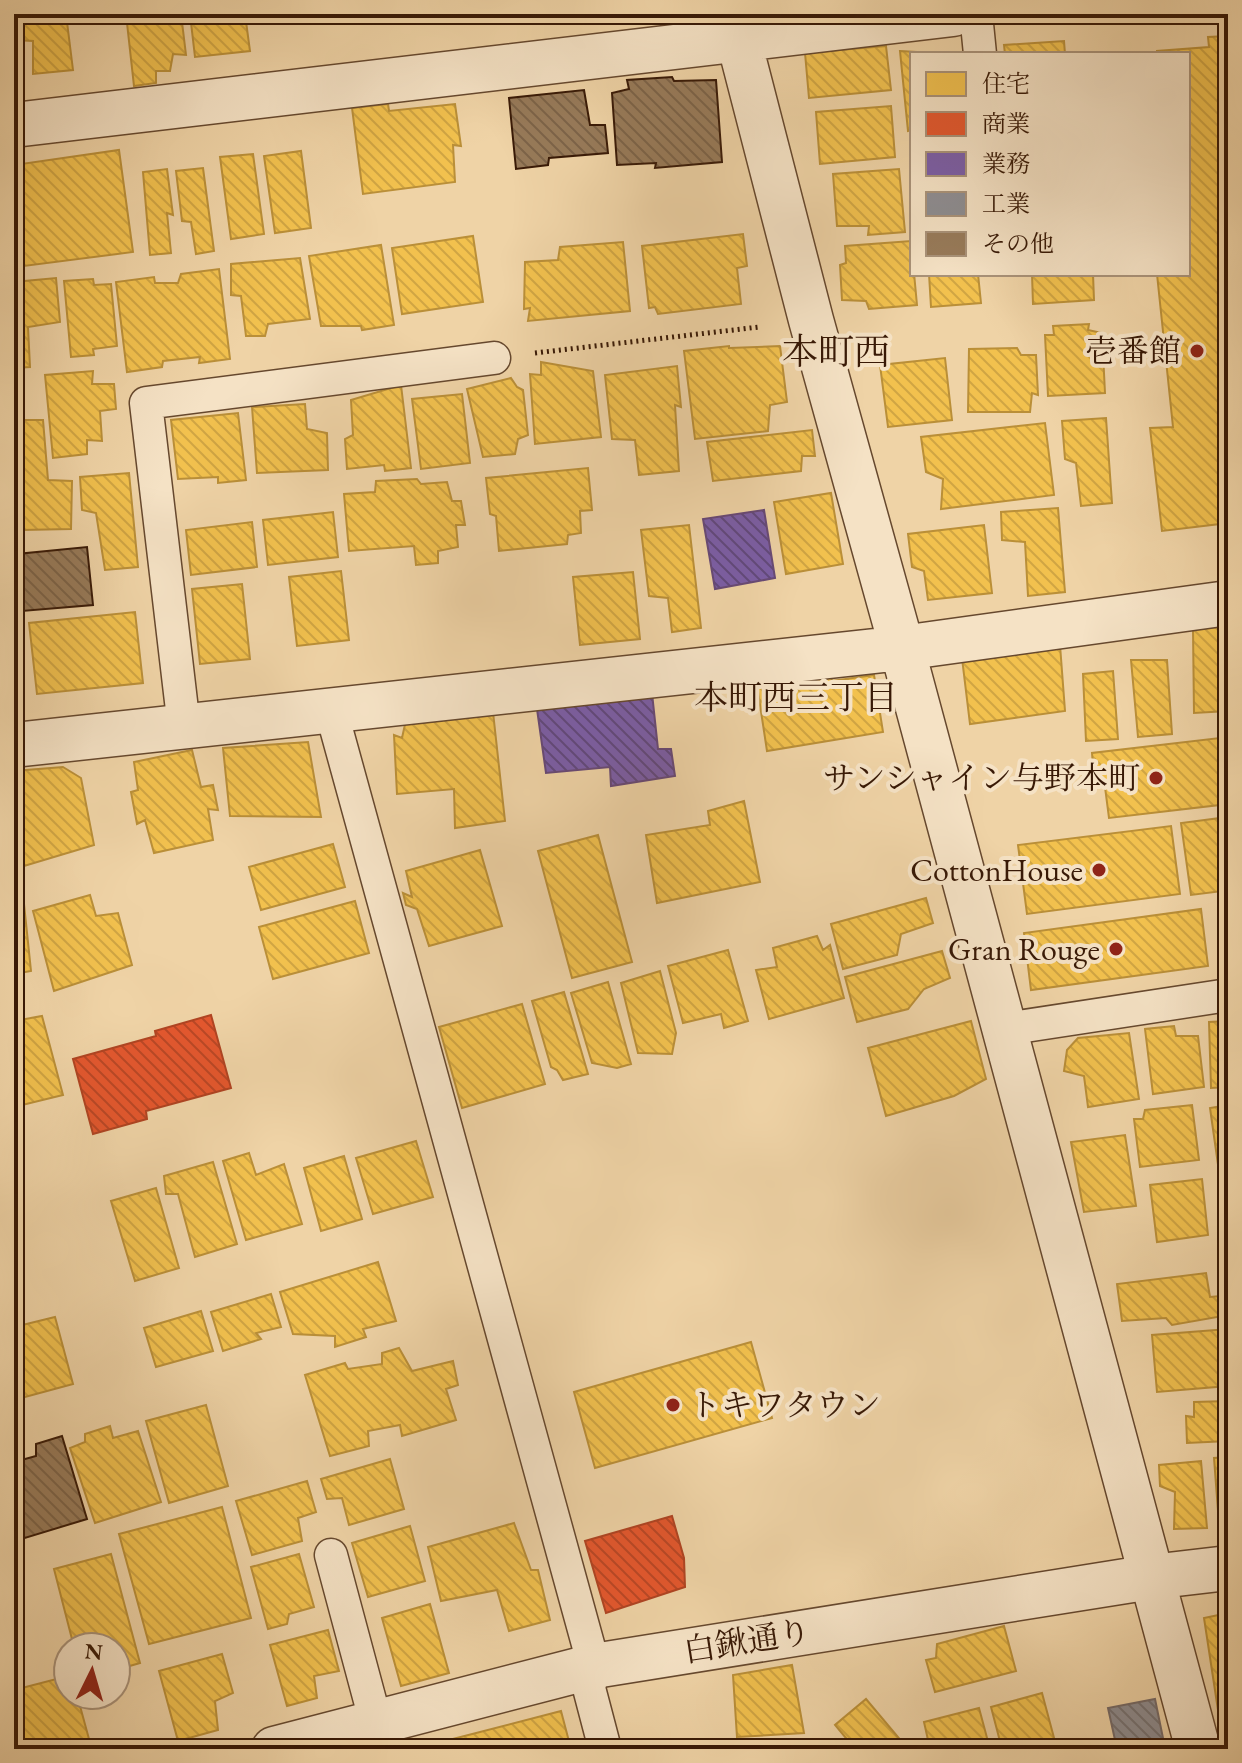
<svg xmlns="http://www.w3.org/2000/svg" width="1242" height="1763" font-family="'EB Garamond','Noto Serif JP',serif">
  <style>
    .homes { fill: url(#homes-back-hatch); stroke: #ba8f38; stroke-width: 2 }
    .shops { fill: url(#shops-back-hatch); stroke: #b04422; stroke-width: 2 }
    .offices { fill: url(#offices-back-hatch); stroke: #674977; stroke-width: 2 }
    .industry { fill: url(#industry-back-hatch); stroke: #746a68; stroke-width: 2 }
    .building { fill: url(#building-back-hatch); stroke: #381906; stroke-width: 2 }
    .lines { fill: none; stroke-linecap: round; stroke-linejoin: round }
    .service-casing { stroke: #66482e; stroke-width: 35 }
    .minor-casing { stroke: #66482e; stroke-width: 47 }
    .path { stroke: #381906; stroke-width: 5; stroke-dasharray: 2 4; stroke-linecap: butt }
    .service { stroke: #f5e2c5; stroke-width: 32 }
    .minor { stroke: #f5e2c5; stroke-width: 44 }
    .poi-dot { fill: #8f2418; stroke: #f5e2c5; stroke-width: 3 }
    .labels { text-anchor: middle; stroke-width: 8; stroke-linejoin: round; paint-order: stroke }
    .poi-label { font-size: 32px; fill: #381906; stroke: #f5e2c5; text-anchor: end }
    .street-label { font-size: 32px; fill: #381906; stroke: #f5e2c5 }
    .neighbourhood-label { font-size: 34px; fill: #381906; stroke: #f5e2c5 }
    .quarter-label { font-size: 36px; fill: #381906; stroke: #f5e2c5 }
  </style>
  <defs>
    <pattern id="homes-back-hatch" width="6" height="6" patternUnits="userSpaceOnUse" patternTransform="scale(2)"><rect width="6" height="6" fill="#f2c14e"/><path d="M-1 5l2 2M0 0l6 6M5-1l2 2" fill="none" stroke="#d0a543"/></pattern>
    <pattern id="shops-back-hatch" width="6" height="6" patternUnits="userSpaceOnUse" patternTransform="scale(2)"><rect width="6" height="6" fill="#e4572e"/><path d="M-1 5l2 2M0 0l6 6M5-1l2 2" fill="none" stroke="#ba4725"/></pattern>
    <pattern id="offices-back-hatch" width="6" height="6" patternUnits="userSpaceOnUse" patternTransform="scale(2)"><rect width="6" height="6" fill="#7b5ea7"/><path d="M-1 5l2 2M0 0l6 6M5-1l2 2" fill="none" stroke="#60487e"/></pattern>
    <pattern id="industry-back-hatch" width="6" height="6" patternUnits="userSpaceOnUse" patternTransform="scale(2)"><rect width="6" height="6" fill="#8d8d92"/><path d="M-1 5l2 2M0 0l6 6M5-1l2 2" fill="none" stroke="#747275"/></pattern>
    <pattern id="building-back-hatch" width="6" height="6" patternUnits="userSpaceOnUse" patternTransform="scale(2)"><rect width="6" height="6" fill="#977a59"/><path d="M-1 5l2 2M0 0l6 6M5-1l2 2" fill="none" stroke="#7c6348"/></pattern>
  </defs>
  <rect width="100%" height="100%" fill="#efd3a6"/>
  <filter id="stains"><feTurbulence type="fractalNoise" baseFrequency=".0025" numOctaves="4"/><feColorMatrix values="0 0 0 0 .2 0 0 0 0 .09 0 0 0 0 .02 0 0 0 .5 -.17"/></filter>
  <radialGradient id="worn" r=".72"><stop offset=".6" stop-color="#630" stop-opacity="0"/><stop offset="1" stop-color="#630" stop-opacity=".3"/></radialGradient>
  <path class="homes" d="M14 14H66L73 70 33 74V41L15 40Z
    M126 14H181L186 55 173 54 170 71H156V83L134 86Z
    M190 14H245L250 51 195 57Z
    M1228 36V523L1162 531 1150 428 1173 427 1157 274H1188V54H1157V51L1209 47 1208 37Z
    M1064 41 1065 54H1005L1004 45Z
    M886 46 891 90 809 98 805 53Z
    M900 51 951 54H912V130L908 131Z
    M388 104 389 111 455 104 461 146 453 145 455 182 363 194 352 108Z
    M891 106 895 157 820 164 816 112Z
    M119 150 133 252 24 266 14 190V165Z
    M301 151 311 228 275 233 264 156Z
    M253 154 264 234 231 239 220 157Z
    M203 168 214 251 196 254 191 222 182 221 176 171Z
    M167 169 173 215 167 213 171 253 150 255 143 172Z
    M899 169 905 232 868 235 869 226H837L833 174Z
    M743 234 747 266 737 268 741 304 658 314 655 307 649 308 642 246Z
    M473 236 483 302 402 314 392 248Z
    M911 241 917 305 869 309 866 301 842 300 840 265 846 263 845 246Z
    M623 242 630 311 528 321 530 308 524 309 525 262 558 260 560 247Z
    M381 245 394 325 362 330 361 326H321L309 256Z
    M300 258 310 319 268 324 265 336H246L241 296 231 295V264Z
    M219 269 230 359 199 363 200 357 163 361 162 367 127 372 116 282 154 277 155 283H178L181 274Z
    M929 274H978L981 303 931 307Z
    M1032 274H1093L1094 300 1033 304Z
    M56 278 60 322 28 327 30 367 14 368V282Z
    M93 279 94 285 111 284 117 346 93 349 94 355 71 357 64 281Z
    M1089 324 1088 330 1102 333 1105 393 1048 396 1045 335H1054L1053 326Z
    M729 346V348L780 346 787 402 770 405 768 431 695 439 684 351Z
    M1017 348 1021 355H1036L1038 395 1032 393 1030 412H968L969 349Z
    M945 358 952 420 888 427 880 365Z
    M541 362 593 371 601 437 535 444 530 374 541 375Z
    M677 366 681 407 675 405 679 471 639 475 635 440 612 439 605 375Z
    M93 371 92 384H114L116 409 100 411 102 441 87 440V454L53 458 45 375Z
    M511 378 517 387 523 390 528 435 518 439 515 454 483 457 467 389Z
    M401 385 411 468 385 471 384 465 347 469 345 439 353 435 351 400Z
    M462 394 470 463 421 469 412 399Z
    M305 404 307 429 327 433 328 470 257 473 252 407Z
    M238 413 246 480 218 483V477L178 479 171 420Z
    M1106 418 1112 503 1081 506 1076 463 1065 459 1062 421Z
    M22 420H43L48 480 72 481 71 529 22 530 14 451V431L21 432Z
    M1045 423 1054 495 941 509 943 479 926 472 921 437Z
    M812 430 815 456H802L801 471 713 481 707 442Z
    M588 468 592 510 580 511 581 533 568 535 567 544 499 551 496 516 490 514 486 478Z
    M129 473 138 567 105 570 96 513 82 510 80 477Z
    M417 479 421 484 447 482 452 501H461L465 525H456L458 547 438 551V563L416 565 414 546 349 551 344 494 375 492 376 481Z
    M831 493 843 564 786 574 774 502Z
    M1058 508 1065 592 1028 596 1025 542 1002 540 1001 512Z
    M333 512 338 557 268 565 263 520Z
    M252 522 257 567 191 575 186 530Z
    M689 525 701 628 672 632 668 598 649 596 641 530Z
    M984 525 992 593 928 600 924 571 912 567 908 534Z
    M341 571 349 640 297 646 289 577Z
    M633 572 640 639 580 645 573 577Z
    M242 584 250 659 200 664 192 589Z
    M14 602H16L23 689 14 690Z
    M135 612 143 683 37 694 29 623Z
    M1228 626V711L1194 713 1193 629Z
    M1060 645 1065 711 970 724 962 658Z
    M1131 660H1167L1172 734 1138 737Z
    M1113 671 1118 739 1086 741 1083 674Z
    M830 674 832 681 874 675 883 732 767 751 757 685Z
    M493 712 505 821 455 828 454 789 397 794 394 735 402 738 406 720Z
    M1228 737V804L1109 818 1105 787 1084 786 1082 769 1093 766 1092 753Z
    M308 742 321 817 230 816 223 748Z
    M192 750 201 787 213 785 218 810 208 809 213 840 154 853 145 820 137 824 131 792 138 790 134 762Z
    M63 767 81 778 94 845 24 866 14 830V818L19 815 14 771Z
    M744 801 760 882 657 903 646 835 710 825 708 811Z
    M1228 817V880H1220L1223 891 1191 895 1181 823Z
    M1171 826 1180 894 1027 914 1018 845Z
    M598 835 632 962 572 978 538 851Z
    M333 844 345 887 261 910 249 867Z
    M480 850 502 926 429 946 417 909 406 905 403 893 412 897 406 871Z
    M90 895 96 916 118 913 132 965 54 991 33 911Z
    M926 898 933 923 901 934 897 955 843 969 831 924Z
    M355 901 369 953 273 979 259 927Z
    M14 903 24 904 31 971 14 974Z
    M1228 908V926L1220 924 1219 909Z
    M1201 909 1208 966 1031 990 1024 933Z
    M817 936 823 950 830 945 844 998 769 1019 756 970 777 967 773 948Z
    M728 950 748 1021 724 1028 721 1014 683 1023 668 966Z
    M942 951 950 978 924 989 908 1009 857 1022 845 977Z
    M660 971 676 1033 672 1054 638 1053 621 983Z
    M608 982 631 1064 617 1068 592 1063 571 993Z
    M564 992 588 1074 563 1080 557 1070 551 1067 532 1001Z
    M522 1004 545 1084 462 1108 439 1027Z
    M42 1016 63 1095 14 1107V1021Z
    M971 1021 986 1079 954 1096 886 1116 868 1048Z
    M1228 1021V1087L1211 1088 1209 1022Z
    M1174 1026 1176 1036H1198L1204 1087 1153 1094 1145 1029Z
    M1129 1033 1139 1099 1088 1107 1084 1076 1064 1071 1067 1050 1078 1038Z
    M1192 1105 1199 1160 1140 1167 1134 1119H1143L1145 1110Z
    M1228 1105V1193H1222L1210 1108Z
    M1125 1135 1136 1206 1084 1212 1071 1142Z
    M416 1141 433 1197 373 1214 356 1158Z
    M249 1153 256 1175 284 1164 302 1224 246 1240 223 1161Z
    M344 1156 362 1219 321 1231 304 1168Z
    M213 1162 237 1244 195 1257 178 1194H166L164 1176Z
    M1202 1179 1208 1235 1157 1242 1150 1185Z
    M156 1188 179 1268 135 1281 111 1201Z
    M378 1262 396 1321 363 1329 366 1337 335 1347V1336L293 1334 280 1292Z
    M1206 1273 1210 1297 1220 1296 1223 1316 1172 1325 1166 1318 1122 1321 1117 1284Z
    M271 1294 281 1327 256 1333 261 1339 223 1351 211 1312Z
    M201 1311 213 1351 156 1367 144 1328Z
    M55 1317 73 1384 14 1400V1327Z
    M1228 1329V1386L1157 1392 1152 1335Z
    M751 1342 772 1418 595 1468 574 1392Z
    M399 1348 412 1371 453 1361 458 1385 446 1389 456 1420 402 1436 400 1425 368 1431 369 1446 330 1456 305 1375 345 1363 348 1369 382 1364V1353Z
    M1228 1401V1441L1187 1443 1186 1416 1194 1417V1402Z
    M206 1405 228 1486 169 1503 146 1421Z
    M110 1426 113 1438 138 1431 161 1502 95 1523 70 1448 85 1442V1434Z
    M1228 1457V1523L1219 1524 1214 1458Z
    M390 1459 404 1509 349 1525 342 1498 327 1499 321 1479Z
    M1201 1461 1207 1528 1174 1529 1175 1492 1160 1486 1159 1465Z
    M307 1481 316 1512 298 1518 302 1541 252 1555 236 1501Z
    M222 1507 251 1618 149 1644 119 1534Z
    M514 1523 531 1570H538L550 1620 509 1631 497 1590 441 1601 428 1547Z
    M410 1526 425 1581 368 1597 352 1543Z
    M111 1554 140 1663 116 1670V1647H74L54 1569Z
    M299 1554 314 1607 289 1614 287 1624 268 1629 251 1567Z
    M430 1604 449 1673 401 1686 382 1618Z
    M1228 1613V1711L1218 1710 1204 1618Z
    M1004 1626 1016 1671 935 1692 926 1660 936 1658 937 1644Z
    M328 1630 339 1671 314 1676 317 1698 287 1706 270 1645Z
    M222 1654 233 1693 215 1701 218 1730 178 1741 159 1671Z
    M792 1665 804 1733 737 1737 733 1675Z
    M68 1676V1695H77L89 1739 52 1749H14V1690Z
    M1042 1693 1057 1749H1002L991 1707Z
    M866 1699 908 1749H855L835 1725Z
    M979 1708 990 1749H930L924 1722Z
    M561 1711 571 1749H452L449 1740Z"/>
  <path class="shops" d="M211 1015 231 1088 146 1111 147 1119 93 1134 73 1059 156 1036 155 1031Z
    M672 1516 684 1558 685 1587 606 1613 585 1541Z"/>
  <path class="offices" d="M764 510 775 578 715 589 703 519Z
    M652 693 658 749H671L675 776 611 786 610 767 546 773 537 709Z"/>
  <path class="industry" d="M1155 1699 1164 1743 1137 1749H1117L1108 1708Z"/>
  <path class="building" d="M672 77 674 81 716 80 722 162 655 168 656 163 617 165 612 93 629 89 627 80Z
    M584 90 590 125H605L608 153 549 158 548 165 516 169 509 98Z
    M87 547 93 605 22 611 17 554Z
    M62 1436 87 1519 15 1541 14 1462 36 1456V1444Z"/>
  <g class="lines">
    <g class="service-casing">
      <path id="service" d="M976 14 980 54
        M331 710 594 1666 589 1688 605 1749
        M184 727 146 403 494 358
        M1005 1029 1228 995
        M331 1555 376 1723"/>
    </g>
    <g class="minor-casing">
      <path id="minor" d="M732 14 811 320 902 648 1198 1749
        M14 125 953 14
        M14 745 902 648 1228 603
        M274 1749 594 1666 1151 1577 1228 1568"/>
    </g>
    <path class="path" d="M535 353 759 327"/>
    <use href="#service" class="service"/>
    <use href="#minor" class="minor"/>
  </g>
  <g class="poi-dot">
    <circle cx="1197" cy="351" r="8"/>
    <circle cx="1156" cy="778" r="8"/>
    <circle cx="1099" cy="870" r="8"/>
    <circle cx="1116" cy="949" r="8"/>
    <circle cx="673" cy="1405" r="8"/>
  </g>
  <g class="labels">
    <g class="poi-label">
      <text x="1181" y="362">壱番館</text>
      <text x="1140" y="789">サンシャイン与野本町</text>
      <text x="1083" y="881">CottonHouse</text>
      <text x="1100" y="960">Gran Rouge</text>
      <text x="689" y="1416" text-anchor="start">トキワタウン</text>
    </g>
    <g class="street-label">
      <text transform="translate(747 1641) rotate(-9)" y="11">白鍬通り</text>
    </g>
    <g class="neighbourhood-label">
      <text x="796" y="709">本町西三丁目</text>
    </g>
    <g class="quarter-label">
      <text x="836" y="364">本町西</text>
    </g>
  </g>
  <rect width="1242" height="1763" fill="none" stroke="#efd3a6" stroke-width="48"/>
  <rect x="16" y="16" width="1210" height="1731" fill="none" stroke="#381906" stroke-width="4"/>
  <rect x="24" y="24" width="1194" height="1715" fill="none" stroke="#381906" stroke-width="2"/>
  <rect x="910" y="52" width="280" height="224" fill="#f5e2c5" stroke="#a99279" stroke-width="2"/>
  <rect x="926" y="72" width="40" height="24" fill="#f2c14e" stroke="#a99279" stroke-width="2"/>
  <text x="982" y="92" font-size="24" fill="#381906">住宅</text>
  <rect x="926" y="112" width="40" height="24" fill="#e4572e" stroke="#a99279" stroke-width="2"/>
  <text x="982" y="132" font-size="24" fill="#381906">商業</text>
  <rect x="926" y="152" width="40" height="24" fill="#7b5ea7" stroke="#a99279" stroke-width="2"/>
  <text x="982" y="172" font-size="24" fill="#381906">業務</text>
  <rect x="926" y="192" width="40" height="24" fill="#8d8d92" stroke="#a99279" stroke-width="2"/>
  <text x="982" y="212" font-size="24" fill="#381906">工業</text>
  <rect x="926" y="232" width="40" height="24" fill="#977a59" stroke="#a99279" stroke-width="2"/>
  <text x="982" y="252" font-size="24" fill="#381906">その他</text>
  <g transform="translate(92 1671) rotate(5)"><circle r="38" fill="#f5e2c5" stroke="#a99279" stroke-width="2"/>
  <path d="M0-6L14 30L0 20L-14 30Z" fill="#8f2418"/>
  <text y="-12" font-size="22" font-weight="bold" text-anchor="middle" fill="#381906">N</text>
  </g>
  <rect width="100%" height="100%" filter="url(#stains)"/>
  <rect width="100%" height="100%" fill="url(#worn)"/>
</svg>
